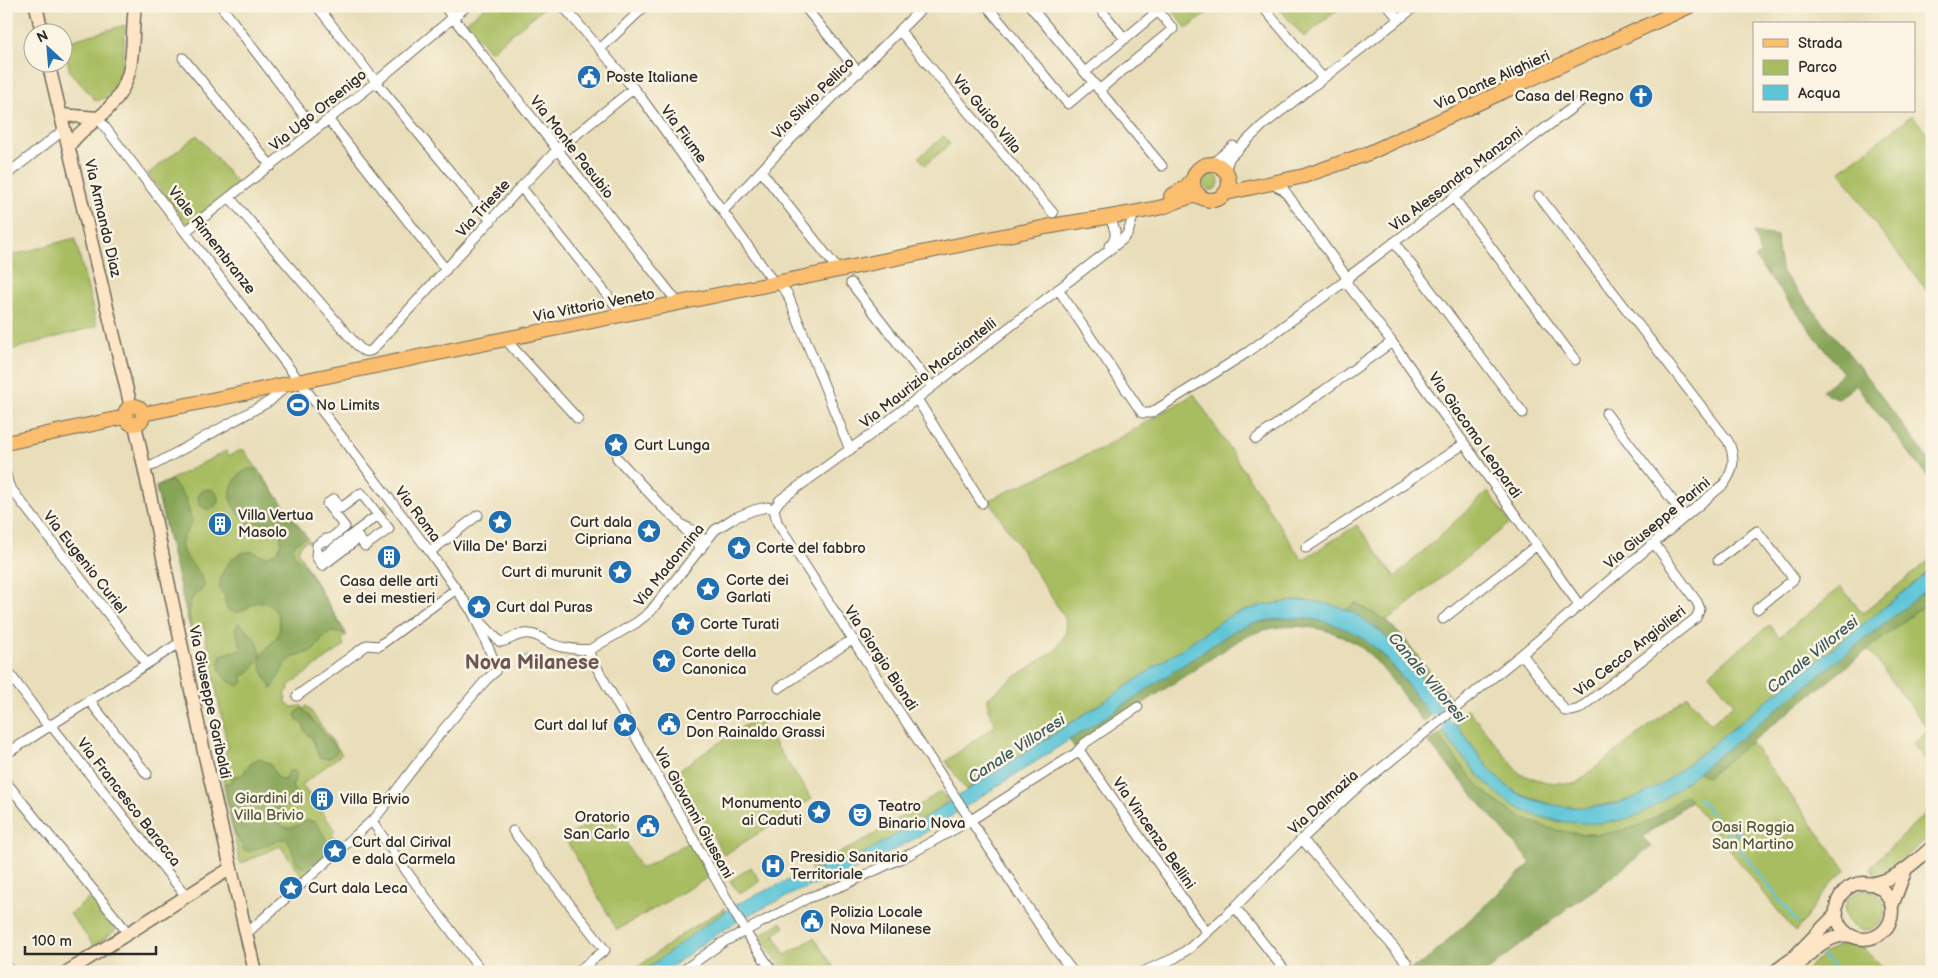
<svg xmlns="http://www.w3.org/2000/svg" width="1938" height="978" font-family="'Balsamiq Sans',sans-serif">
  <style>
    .green { fill: #a8bd61; stroke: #6a7446 }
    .forest { fill: #86a457; stroke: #586841 }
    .water { fill: #5cc5d8; stroke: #447882 }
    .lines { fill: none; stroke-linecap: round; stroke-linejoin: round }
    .stream { stroke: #5cc5d8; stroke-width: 2.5 }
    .canal { stroke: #5cc5d8; stroke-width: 9 }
    .street-tunnel { stroke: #c3ba9d; stroke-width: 9; stroke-dasharray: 9 4.5; stroke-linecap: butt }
    .street-casing { stroke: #6e6a5d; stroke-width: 11 }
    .secondary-casing { stroke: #6e6a5d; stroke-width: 15 }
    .primary-casing { stroke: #6e6a5d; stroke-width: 16 }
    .street { stroke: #fff; stroke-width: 9 }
    .secondary { stroke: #fde5c5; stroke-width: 12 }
    .primary { stroke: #fbbd6e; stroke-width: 14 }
    .labels { text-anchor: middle; stroke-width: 5; stroke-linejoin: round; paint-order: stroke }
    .poi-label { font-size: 15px; fill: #2b2b2b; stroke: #fcf5e5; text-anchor: start }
    .street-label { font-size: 15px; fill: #2b2b2b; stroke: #fcf5e5 }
    .park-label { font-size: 15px; fill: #50573b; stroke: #fcf5e5 }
    .water-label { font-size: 16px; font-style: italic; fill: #3a595f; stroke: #fcf5e5 }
    .district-label { font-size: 20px; font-weight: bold; fill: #6e5655; stroke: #fcf5e5 }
  </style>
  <rect width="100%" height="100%" fill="#fcf5e5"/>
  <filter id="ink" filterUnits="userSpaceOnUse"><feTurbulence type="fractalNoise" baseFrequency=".02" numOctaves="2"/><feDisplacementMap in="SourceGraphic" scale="10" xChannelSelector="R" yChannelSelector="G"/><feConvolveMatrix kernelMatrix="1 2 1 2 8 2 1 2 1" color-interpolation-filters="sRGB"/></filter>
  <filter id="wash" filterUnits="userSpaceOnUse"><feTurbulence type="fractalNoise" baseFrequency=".0096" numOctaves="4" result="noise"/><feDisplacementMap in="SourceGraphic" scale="20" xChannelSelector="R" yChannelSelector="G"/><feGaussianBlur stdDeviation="1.12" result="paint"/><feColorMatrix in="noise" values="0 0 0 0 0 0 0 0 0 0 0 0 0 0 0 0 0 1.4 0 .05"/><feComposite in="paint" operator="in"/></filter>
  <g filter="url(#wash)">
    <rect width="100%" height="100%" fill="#e9deb9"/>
    <path class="green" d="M486 6H546L490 52 466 22Z
      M1169 6H1216L1187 29Z
      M1277 6H1336L1339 9 1304 37Z
      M125 25C124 46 124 97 96 101L70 72 63 43Z
      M1912 115 1932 139 1931 296 1874 222 1840 171Z
      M197 135 239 186 188 225 148 174Z
      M944 136 950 144 925 165 919 157Z
      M1203 182a8 8 0 1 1 16 0a8 8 0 1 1-16 0Z
      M75 238 97 326 6 351V257Z
      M1194 394 1302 560 1357 525 1395 577 1488 491 1510 523 1387 621 1356 603 1346 610 1301 600 1259 606 1229 616 1111 697 966 790 946 761 996 725 988 709V698L1006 683 1056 650 1066 633 1065 618 989 500 1102 448Z
      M243 449 311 543 306 541 301 544 298 552 347 635 342 639 344 646 288 686 289 689 285 694 286 702 292 707 302 706 303 709 307 706 342 754 302 785 335 830 332 834 340 842 303 877 280 846 240 864 221 769 227 764 225 751 228 749 203 624 191 632 156 487 226 451 229 456Z
      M1932 558V569L1669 779 1653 791 1628 801 1587 808 1556 806 1519 794 1503 783 1488 768 1454 721 1467 708 1520 774 1546 782 1575 784 1687 696 1711 724 1734 704 1709 673 1770 625 1779 637 1841 587 1863 613Z
      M1932 599V768L1913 744 1929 730 1868 649Z
      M757 717 812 799 724 855 676 772Z
      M1442 732 1479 776 1506 801 1523 810 1557 822 1648 809 1698 771 1707 777 1751 742 1846 870C1823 886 1813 912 1795 932L1686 795C1671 806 1653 822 1635 827 1578 845 1519 827 1478 785 1463 770 1451 751 1438 735Z
      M941 791 948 802 917 823 864 853 813 871 810 867 862 842Z
      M1932 807V834L1883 877 1874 875 1871 867 1874 863Z
      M609 812 641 869 689 842 709 877 617 930 565 838Z
      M751 867 760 881 739 894 730 881Z
      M1845 910a20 20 0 1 1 40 0a20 20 0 1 1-40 0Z
      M91 897 116 930 94 946 70 914Z
      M725 908 726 910 724 912 643 972H631L685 932Z
      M781 922 785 927 774 935 786 955 814 938 837 972H785L759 936Z
      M1851 942 1861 945 1888 972H1805C1818 957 1831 946 1851 942Z"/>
    <path class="forest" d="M1754 232 1777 236 1778 250 1782 272 1854 360 1932 464V482L1856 385 1838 399 1822 391 1843 373 1755 258 1760 254Z
      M250 469H257L307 537C299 540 289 546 295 556 297 560 302 561 304 565L346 634 331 632 323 638 314 650 292 658 284 666 272 689C267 680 260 671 261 660 263 644 284 642 279 619 278 614 275 609 271 606 251 592 247 620 228 610L225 603V596L219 589C220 571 232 550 253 552 258 553 262 557 268 556 285 552 283 534 275 524 263 521 257 525 247 523 241 517 235 511 232 503 227 490 236 472 250 469Z
      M171 480 185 497 192 521C190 528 183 534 182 542 180 560 202 566 204 586L200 592 197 593C184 604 191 617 191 632L156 487Z
      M198 499a10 10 0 1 1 20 0a10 10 0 1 1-20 0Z
      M1932 585V599L1707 777 1698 771Z
      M1356 603 1387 621 1406 641 1452 699 1442 706 1397 647 1379 630 1346 610Z
      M1290 617C1306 619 1322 619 1337 624 1378 639 1405 682 1430 716L1423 722C1407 701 1388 673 1370 655 1337 623 1281 618 1241 639L1075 748 1069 740 1235 630 1250 624Z
      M239 623C248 632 269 648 257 663 253 667 250 671 247 675H241L243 682 239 686C225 682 215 670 221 655L242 649 235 629Z
      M302 708 306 712 338 750C334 758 327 760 319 757L313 740 305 731 303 724 298 721 295 714Z
      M1438 735C1451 751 1463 770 1478 785 1519 827 1578 845 1635 827 1653 822 1670 806 1686 795L1691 801 1643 837 1651 847 1601 885 1570 906 1486 972H1404L1424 962 1531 863 1428 742Z
      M258 758 270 764 279 780 285 779 289 771H295L297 775 292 786 296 794 297 807 287 805 280 810 278 819 282 826C297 832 302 818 311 821 316 822 318 825 320 829 322 833 327 838 327 843 328 855 312 864 303 868 292 861 294 849 287 839H282L250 851 244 850 232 827 224 784 232 782 231 777 244 774 246 768Z"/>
    <path class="water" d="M1932 569V585L1663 800C1654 806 1644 813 1633 817 1594 829 1537 824 1504 799 1480 780 1462 755 1442 732L1454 721C1473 747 1490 776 1517 793 1523 797 1531 799 1538 801 1583 815 1632 806 1669 779Z
      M1301 600C1316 602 1333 604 1347 610 1389 630 1415 670 1442 706L1430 716C1411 691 1394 661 1369 643 1330 613 1279 612 1235 630L1119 708 923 834 871 863 798 891 747 916 746 915 743 916V918L706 941 665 972H643L701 928 739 903 789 880 864 853 917 823 1111 697 1229 616 1259 606Z
      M521 663a7 7 0 1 1 14 0a7 7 0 1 1-14 0Z
      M1726 818C1736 819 1740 825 1741 835H1735L1732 826 1725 821Z"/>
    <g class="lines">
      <path class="stream" d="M1699 798 1798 923
        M1823 956 1839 972"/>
      <path class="canal" d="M1430 702 1455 735"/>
    </g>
  </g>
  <g filter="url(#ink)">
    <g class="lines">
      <path class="street-tunnel" d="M378 515 390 506"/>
      <g class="street-casing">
        <path id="street" d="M221 6 315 130
          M317 6 376 82 491 221
          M444 6 679 304
          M563 6 640 96 775 284 780 285 787 293 850 450
          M804 6 859 73
          M987 6 1068 104 1093 83
          M1030 6 1162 166
          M1098 6 1125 39
          M1262 6 1323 78
          M1388 6 1399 19
          M900 31 1053 213
          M600 49 645 6
          M183 58 271 166
          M1085 72 1158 11 1173 29 1099 90
          M98 118 430 552 473 613 496 665 495 672 486 680 442 731 376 817 246 934
          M328 119 446 270
          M1212 164 1233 146
          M1225 170 1230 157 1262 126 1416 6
          M761 171 839 271
          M6 175 65 129
          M521 187 624 316
          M230 198 355 343C361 349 364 354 372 350L521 187 557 150 633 89
          M1454 198 1575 360
          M723 211 792 138 924 6
          M185 232 376 82 467 6
          M1394 242 1523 413
          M1109 246C1119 236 1115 230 1110 218
          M1347 278 1581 101
          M1345 281 1392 342 1580 606
          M851 283 932 387
          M1058 289 1142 413H1151L1248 352 1348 279 1284 190 1271 184
          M505 339 578 419
          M917 399 982 503
          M1606 413 1685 517
          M1256 439 1392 342
          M617 458 662 507C679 518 688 535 701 549
          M145 468 154 465 270 401 286 386
          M6 474 9 486 147 664
          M361 493 389 529 365 546 359 538 322 566 316 556 317 545 326 539 327 541 345 527 327 504 334 499 341 508Z
          M774 509 777 522 889 696 1054 947 1073 972
          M774 509 780 500 870 435 1122 240 1128 233 1134 213
          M682 525 696 532 706 542
          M1306 548 1464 444
          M430 552 478 515
          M318 560 378 515
          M1718 560 1757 531 1794 579 1757 609
          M1443 619 1537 545
          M480 621 500 642C511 641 517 632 530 634 538 635 541 638 548 642 555 647 582 651 591 649L636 623 650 612 715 530 734 518 754 510 767 507 774 509
          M587 650 732 908 750 939 773 972
          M1522 654 1565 711H1572L1579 709 1696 618 1700 609 1697 602 1654 543
          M6 669 48 726
          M779 688 853 639
          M297 696 367 645 379 646 456 589
          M89 700 147 774
          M50 724 186 896
          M1079 750 1207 933
          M6 754 181 642
          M6 782 128 933
          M372 821 407 872 482 972
          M513 831 605 950 577 972
          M1302 839 1407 963 1396 972
          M1235 907 1286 972
          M6 965 12 972
          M681 972 722 943 808 898 844 885 908 855 971 820 1075 754 1085 743 1138 707
          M1142 972 1175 958 1191 947 1235 907 1302 839 1351 793 1522 654 1724 484C1734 470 1736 458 1728 441L1539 196"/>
      </g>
      <g class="secondary-casing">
        <path id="secondary" d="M36 6 42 32
          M48 62 131 407
          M62 115 98 118
          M69 146C80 129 95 123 108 109 139 76 130 46 135 6
          M135 424 204 752 255 972
          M1836 911a28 28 0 1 1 56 0a28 28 0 1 1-56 0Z
          M1869 884C1895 881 1913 864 1932 847
          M1892 906 1906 869
          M67 972 231 868
          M1774 972 1793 958 1837 913
          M1793 972C1808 955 1827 932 1852 936"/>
      </g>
      <g class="primary-casing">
        <path id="primary" d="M1193 182a18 18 0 1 1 36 0a18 18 0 1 1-36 0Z
          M1226 193 1304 176 1369 153 1690 6
          M1171 196 1185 188 1193 179
          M125 415a9 9 0 1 1 18 0a9 9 0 1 1-18 0Z
          M143 414 1046 227C1084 220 1123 216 1162 207 1175 204 1185 195 1199 196
          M6 443 125 417"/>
      </g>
      <use href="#street" class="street"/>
      <use href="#secondary" class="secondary"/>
      <use href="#primary" class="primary"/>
    </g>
  </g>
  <defs>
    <g id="civic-disc" transform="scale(1.25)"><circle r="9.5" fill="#1f6fb2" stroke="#fcf5e5"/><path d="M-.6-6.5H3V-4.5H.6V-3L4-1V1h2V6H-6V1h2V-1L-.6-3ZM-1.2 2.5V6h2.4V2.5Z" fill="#fff"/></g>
    <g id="church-disc" transform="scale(1.25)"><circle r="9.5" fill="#1f6fb2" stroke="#fcf5e5"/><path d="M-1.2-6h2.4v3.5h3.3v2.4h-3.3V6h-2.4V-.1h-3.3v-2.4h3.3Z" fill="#fff"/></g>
    <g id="stadium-disc" transform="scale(1.25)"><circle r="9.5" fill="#1f6fb2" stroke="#fcf5e5"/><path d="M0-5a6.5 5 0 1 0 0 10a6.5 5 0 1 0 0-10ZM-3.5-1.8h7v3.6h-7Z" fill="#fff"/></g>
    <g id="sight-disc" transform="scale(1.25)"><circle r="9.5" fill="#1f6fb2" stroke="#fcf5e5"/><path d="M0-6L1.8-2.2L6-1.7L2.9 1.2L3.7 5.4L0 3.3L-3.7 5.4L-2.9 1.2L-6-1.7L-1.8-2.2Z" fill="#fff"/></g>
    <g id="building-disc" transform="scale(1.25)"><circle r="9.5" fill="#1f6fb2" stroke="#fcf5e5"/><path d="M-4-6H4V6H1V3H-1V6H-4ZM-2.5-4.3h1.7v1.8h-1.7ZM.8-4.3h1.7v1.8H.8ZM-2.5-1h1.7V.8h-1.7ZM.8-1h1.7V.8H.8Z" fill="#fff"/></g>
    <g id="theatre-disc" transform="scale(1.25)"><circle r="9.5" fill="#1f6fb2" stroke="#fcf5e5"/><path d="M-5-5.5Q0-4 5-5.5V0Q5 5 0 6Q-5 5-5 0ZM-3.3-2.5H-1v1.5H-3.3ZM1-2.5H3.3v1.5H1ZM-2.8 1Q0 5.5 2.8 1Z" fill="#fff"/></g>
    <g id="hospital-disc" transform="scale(1.25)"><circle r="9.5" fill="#1f6fb2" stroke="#fcf5e5"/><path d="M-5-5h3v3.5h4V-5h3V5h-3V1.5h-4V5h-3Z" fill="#fff"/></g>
  </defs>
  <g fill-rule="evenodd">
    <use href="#civic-disc" x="589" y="77"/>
    <use href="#church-disc" x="1641" y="96"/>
    <use href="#stadium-disc" x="298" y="405"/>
    <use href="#sight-disc" x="616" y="445"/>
    <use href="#sight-disc" x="500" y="522"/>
    <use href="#building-disc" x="220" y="524"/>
    <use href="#sight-disc" x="649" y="531"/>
    <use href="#sight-disc" x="739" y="548"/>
    <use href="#building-disc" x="389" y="557"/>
    <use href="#sight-disc" x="620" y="572"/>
    <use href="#sight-disc" x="708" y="589"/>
    <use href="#sight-disc" x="479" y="607"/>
    <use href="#sight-disc" x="683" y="624"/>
    <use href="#sight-disc" x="664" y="661"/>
    <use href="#civic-disc" x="669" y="724"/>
    <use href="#sight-disc" x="625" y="725"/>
    <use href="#building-disc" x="322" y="799"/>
    <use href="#sight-disc" x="819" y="812"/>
    <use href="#theatre-disc" x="860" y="815"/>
    <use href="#civic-disc" x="648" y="826"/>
    <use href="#sight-disc" x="335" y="851"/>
    <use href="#hospital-disc" x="773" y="866"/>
    <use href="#sight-disc" x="291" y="888"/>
    <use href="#civic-disc" x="812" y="921"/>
  </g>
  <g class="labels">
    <g class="poi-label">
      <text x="606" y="82">Poste Italiane</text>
      <text x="1624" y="101" text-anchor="end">Casa del Regno</text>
      <text x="316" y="410">No Limits</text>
      <text x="634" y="450">Curt Lunga</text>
      <text x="238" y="520">Villa Vertua<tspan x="238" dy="17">Masolo</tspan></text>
      <text x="632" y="527" text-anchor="end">Curt dala<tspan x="632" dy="17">Cipriana</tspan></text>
      <text x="500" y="551" text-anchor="middle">Villa De' Barzi</text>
      <text x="756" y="553">Corte del fabbro</text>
      <text x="602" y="577" text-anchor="end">Curt di murunit</text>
      <text x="726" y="585">Corte dei<tspan x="726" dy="17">Garlati</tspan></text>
      <text x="389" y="586" text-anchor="middle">Casa delle arti<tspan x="389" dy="17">e dei mestieri</tspan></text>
      <text x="496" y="612">Curt dal Puras</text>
      <text x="700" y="629">Corte Turati</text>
      <text x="682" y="657">Corte della<tspan x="682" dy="17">Canonica</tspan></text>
      <text x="686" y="720">Centro Parrocchiale<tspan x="686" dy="17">Don Rainaldo Grassi</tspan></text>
      <text x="608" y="730" text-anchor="end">Curt dal luf</text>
      <text x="340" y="804">Villa Brivio</text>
      <text x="802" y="808" text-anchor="end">Monumento<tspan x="802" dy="17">ai Caduti</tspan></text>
      <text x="878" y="811">Teatro<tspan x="878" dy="17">Binario Nova</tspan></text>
      <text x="630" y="822" text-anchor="end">Oratorio<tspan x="630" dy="17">San Carlo</tspan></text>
      <text x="352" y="847">Curt dal Cirival<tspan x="352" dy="17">e dala Carmela</tspan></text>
      <text x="790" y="862">Presidio Sanitario<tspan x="790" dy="17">Territoriale</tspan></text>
      <text x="308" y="893">Curt dala Leca</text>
      <text x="830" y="917">Polizia Locale<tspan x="830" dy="17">Nova Milanese</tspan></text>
    </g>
    <g class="street-label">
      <text transform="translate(1492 80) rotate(-24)" y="5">Via Dante Alighieri</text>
      <text transform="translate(813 98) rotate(-45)" y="5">Via Silvio Pellico</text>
      <text transform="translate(318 110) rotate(-39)" y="5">Via Ugo Orsenigo</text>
      <text transform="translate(987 114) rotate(50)" y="5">Via Guido Villa</text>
      <text transform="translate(684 134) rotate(54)" y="5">Via Fiume</text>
      <text transform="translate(572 147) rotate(52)" y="5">Via Monte Pasubio</text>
      <text transform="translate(1456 179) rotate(-37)" y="5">Via Alessandro Manzoni</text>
      <text transform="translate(483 208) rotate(-48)" y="5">Via Trieste</text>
      <text transform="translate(103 218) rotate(77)" y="5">Via Armando Diaz</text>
      <text transform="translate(212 240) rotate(52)" y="5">Viale Rimembranze</text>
      <text transform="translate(594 305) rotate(-11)" y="5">Via Vittorio Veneto</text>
      <text transform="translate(928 373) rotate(-38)" y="5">Via Maurizio Macciantelli</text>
      <text transform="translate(1475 435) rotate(55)" y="5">Via Giacomo Leopardi</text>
      <text transform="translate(418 514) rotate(53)" y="5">Via Roma</text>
      <text transform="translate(1657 523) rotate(-40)" y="5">Via Giuseppe Parini</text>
      <text transform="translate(85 562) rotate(52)" y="5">Via Eugenio Curiel</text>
      <text transform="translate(669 565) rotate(-51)" y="5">Via Madonnina</text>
      <text transform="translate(1630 651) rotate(-38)" y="5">Via Cecco Angiolieri</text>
      <text transform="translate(881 658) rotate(57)" y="5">Via Giorgio Biondi</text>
      <text transform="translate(210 702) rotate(78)" y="5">Via Giuseppe Garibaldi</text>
      <text transform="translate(129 802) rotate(52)" y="5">Via Francesco Baracca</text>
      <text transform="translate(1323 802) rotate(-42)" y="5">Via Dalmazia</text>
      <text transform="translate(694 813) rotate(61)" y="5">Via Giovanni Giussani</text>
      <text transform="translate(1154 833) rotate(55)" y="5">Via Vincenzo Bellini</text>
    </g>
    <g class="park-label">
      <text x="269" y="803">Giardini di<tspan x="269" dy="17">Villa Brivio</tspan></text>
      <text x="1753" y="832">Oasi Roggia<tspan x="1753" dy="17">San Martino</tspan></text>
    </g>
    <g class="water-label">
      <text transform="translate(1812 654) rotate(-39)" y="6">Canale Villoresi</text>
      <text transform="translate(1428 677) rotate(50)" y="6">Canale Villoresi</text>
      <text transform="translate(1016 748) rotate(-33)" y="6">Canale Villoresi</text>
    </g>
    <g class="district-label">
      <text x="532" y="669">Nova Milanese</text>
    </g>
  </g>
  <rect width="1938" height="978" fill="none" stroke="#fcf5e5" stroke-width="25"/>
  <rect x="1753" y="22" width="162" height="90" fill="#fcf5e5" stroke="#a8a49b"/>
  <rect x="1763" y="39" width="25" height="8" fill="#fbbd6e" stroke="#a8a49b"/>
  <text x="1798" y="48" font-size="15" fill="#2b2b2b">Strada</text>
  <rect x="1763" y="60" width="25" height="15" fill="#a8bd61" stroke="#a8a49b"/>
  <text x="1798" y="72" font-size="15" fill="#2b2b2b">Parco</text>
  <rect x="1763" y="85" width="25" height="15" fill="#5cc5d8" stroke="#a8a49b"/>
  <text x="1798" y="98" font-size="15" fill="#2b2b2b">Acqua</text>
  <g transform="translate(48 48) rotate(334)"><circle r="24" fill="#fcf5e5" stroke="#a8a49b"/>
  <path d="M0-4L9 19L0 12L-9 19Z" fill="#1f6fb2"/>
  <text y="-8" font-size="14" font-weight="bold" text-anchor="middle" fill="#2b2b2b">N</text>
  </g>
  <path d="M25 946v8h131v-8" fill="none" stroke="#2b2b2b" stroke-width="2.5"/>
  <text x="32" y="946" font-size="15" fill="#2b2b2b" stroke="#fcf5e5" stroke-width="4" paint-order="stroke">100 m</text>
</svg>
